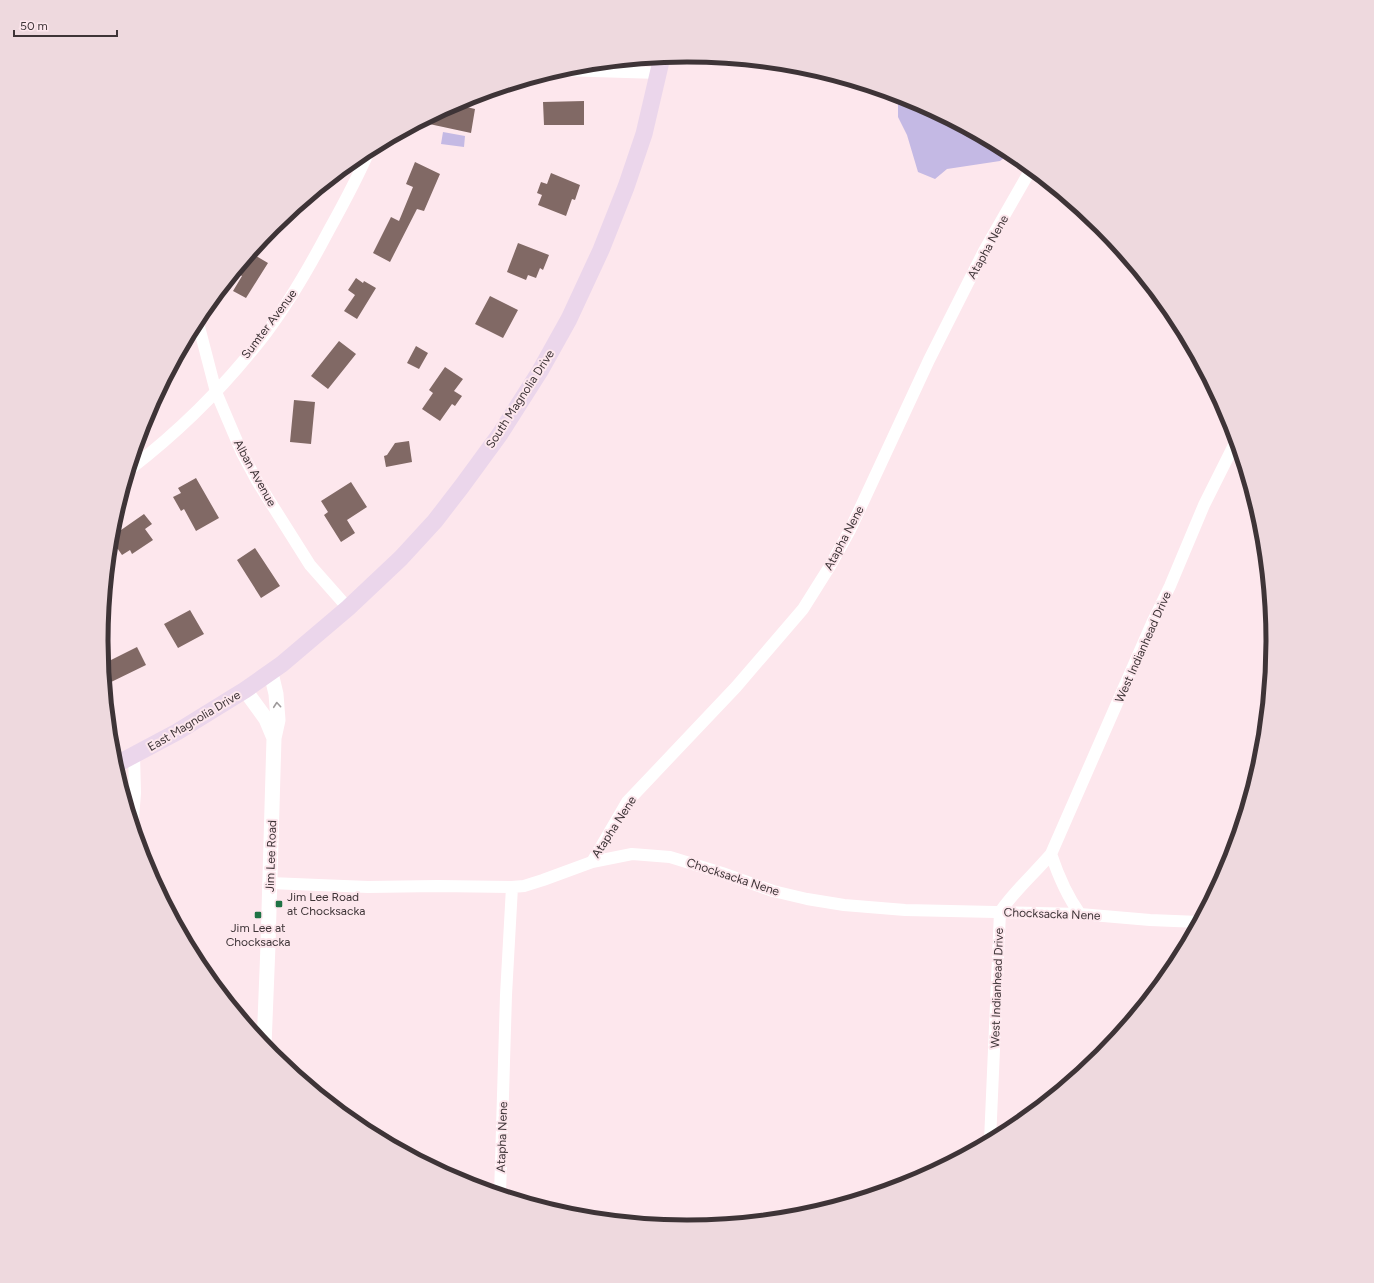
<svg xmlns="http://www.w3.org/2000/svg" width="1374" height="1283" font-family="Figtree,sans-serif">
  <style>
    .water { fill: #c4b9e4 }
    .building { fill: #816965 }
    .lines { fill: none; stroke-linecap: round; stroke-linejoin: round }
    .minor { stroke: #fff; stroke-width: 12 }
    .tertiary { stroke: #fff; stroke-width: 15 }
    .secondary { stroke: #ebd6eb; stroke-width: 17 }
    .oneway { stroke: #9e9a9b }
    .poi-dot { fill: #1f7345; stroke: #fde7ed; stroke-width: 1.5 }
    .labels { text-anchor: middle; stroke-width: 4; stroke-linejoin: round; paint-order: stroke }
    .street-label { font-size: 12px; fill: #3e3437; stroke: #fde7ed }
    .poi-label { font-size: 12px; fill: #3e3437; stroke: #fde7ed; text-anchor: start }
    .rim { fill: none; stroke: #3e3437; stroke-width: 5 }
  </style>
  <rect width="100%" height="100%" fill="#fde7ed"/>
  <path class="water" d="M898 96 912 100 1010 153 1000 161 947 169 935 179 918 172 907 135 898 117Z
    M443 132 465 136 464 147 441 144Z"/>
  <path class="building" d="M584 101V125H544L543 102Z
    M454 104 475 109 471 133 420 122Z
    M415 162 440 174 424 211 417 209 390 262 373 253 391 217 399 221 413 187 406 184Z
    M551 173 580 185 575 200 572 199 566 216 538 205 542 195 537 193 541 182 547 184Z
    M518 243 549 255 543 270 540 268 536 278 528 275 526 280 507 272Z
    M251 253 268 263 246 298 233 291 242 276 235 272Z
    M356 278 363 283 364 281 376 288 357 319 344 311 355 295 348 290Z
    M490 296 518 310 503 338 475 324Z
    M339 341 356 354 328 389 311 376Z
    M416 346 428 353 419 369 407 363Z
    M445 367 463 379 454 391 462 396 455 406 452 404 440 421 422 409 433 393 429 390Z
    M294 400 315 402 311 444 290 442Z
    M409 441 412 462 386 467 384 456 387 455 395 443Z
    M196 478 219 518 196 531 184 509 181 511 173 497 181 493 178 488Z
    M351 482 367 507 347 520 355 533 341 542 324 515 328 512 321 501Z
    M144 514 152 524 145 529 153 540 132 554 130 550 122 555 111 539V537Z
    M255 548 280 586 261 598 237 560Z
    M190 610 204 634 178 648 164 624Z
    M137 647 146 665 105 685 103 664Z"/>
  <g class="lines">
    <path class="minor" d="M561 70 659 73
      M197 319 216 392 242 453 257 481 310 565 348 608
      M129 470C180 431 227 384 266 333 290 301 310 266 329 230 344 203 358 177 370 149
      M134 829 133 818 135 793 134 755
      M1051 854C1058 875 1067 896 1080 914
      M592 862 627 802 736 687 803 609 830 566 850 530 929 360 984 251 1031 169
      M270 883 368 887 438 886 512 887 524 886 543 880 592 862 632 854 670 857 722 873 773 891 807 899 844 905 905 910 1080 914 1150 920 1199 922
      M990 1141 1000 912C1014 891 1034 874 1051 854L1153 621 1170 586 1204 505 1236 441
      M500 1195 506 995 512 887"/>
    <path class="tertiary" d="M245 690 266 719 274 738
      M264 1046 268 945 274 738 278 720 276 694 271 673"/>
    <path class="secondary" d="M115 765 177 732 245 690 282 664 348 608 401 558 435 521 462 486 500 434 540 371 569 319 601 250 626 187 644 134 662 57"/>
  </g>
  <defs><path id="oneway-chevron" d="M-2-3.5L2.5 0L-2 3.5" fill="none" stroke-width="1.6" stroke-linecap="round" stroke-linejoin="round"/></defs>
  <use class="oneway" href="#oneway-chevron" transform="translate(277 705) rotate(-95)"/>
  <g class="poi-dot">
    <rect x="275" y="900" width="8" height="8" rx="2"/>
    <rect x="254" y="911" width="8" height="8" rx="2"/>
  </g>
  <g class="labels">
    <g class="street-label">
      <text transform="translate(988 247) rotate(-61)" y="4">Atapha Nene</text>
      <text transform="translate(269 324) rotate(-53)" y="4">Sumter Avenue</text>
      <text transform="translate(520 399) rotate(-57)" y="4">South Magnolia Drive</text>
      <text transform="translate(255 473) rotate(61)" y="4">Alban Avenue</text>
      <text transform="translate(844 538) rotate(-62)" y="4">Atapha Nene</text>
      <text transform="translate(1143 647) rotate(-66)" y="4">West Indianhead Drive</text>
      <text transform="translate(194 721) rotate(-31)" y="4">East Magnolia Drive</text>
      <text transform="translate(614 827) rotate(-57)" y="4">Atapha Nene</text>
      <text transform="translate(271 856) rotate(-88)" y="4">Jim Lee Road</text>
      <text transform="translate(733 877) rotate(18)" y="4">Chocksacka Nene</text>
      <text transform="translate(1052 914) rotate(2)" y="4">Chocksacka Nene</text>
      <text transform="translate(997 988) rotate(-88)" y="4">West Indianhead Drive</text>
      <text transform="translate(502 1137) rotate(-88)" y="4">Atapha Nene</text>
    </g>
    <g class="poi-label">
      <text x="287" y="901">Jim Lee Road<tspan x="287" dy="14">at Chocksacka</tspan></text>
      <text x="258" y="932" text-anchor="middle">Jim Lee at<tspan x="258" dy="14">Chocksacka</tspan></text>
    </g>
  </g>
  <path d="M0 0H1374V1283H0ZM108 641a579 579 0 1 1 1158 0a579 579 0 1 1-1158 0Z" fill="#eed9de" fill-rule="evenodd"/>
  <path class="rim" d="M108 641a579 579 0 1 1 1158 0a579 579 0 1 1-1158 0Z"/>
  <path d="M14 30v6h103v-6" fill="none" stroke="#3e3437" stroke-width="2"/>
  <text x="20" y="30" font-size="12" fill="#3e3437" stroke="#fde7ed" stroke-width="3" paint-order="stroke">50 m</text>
</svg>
